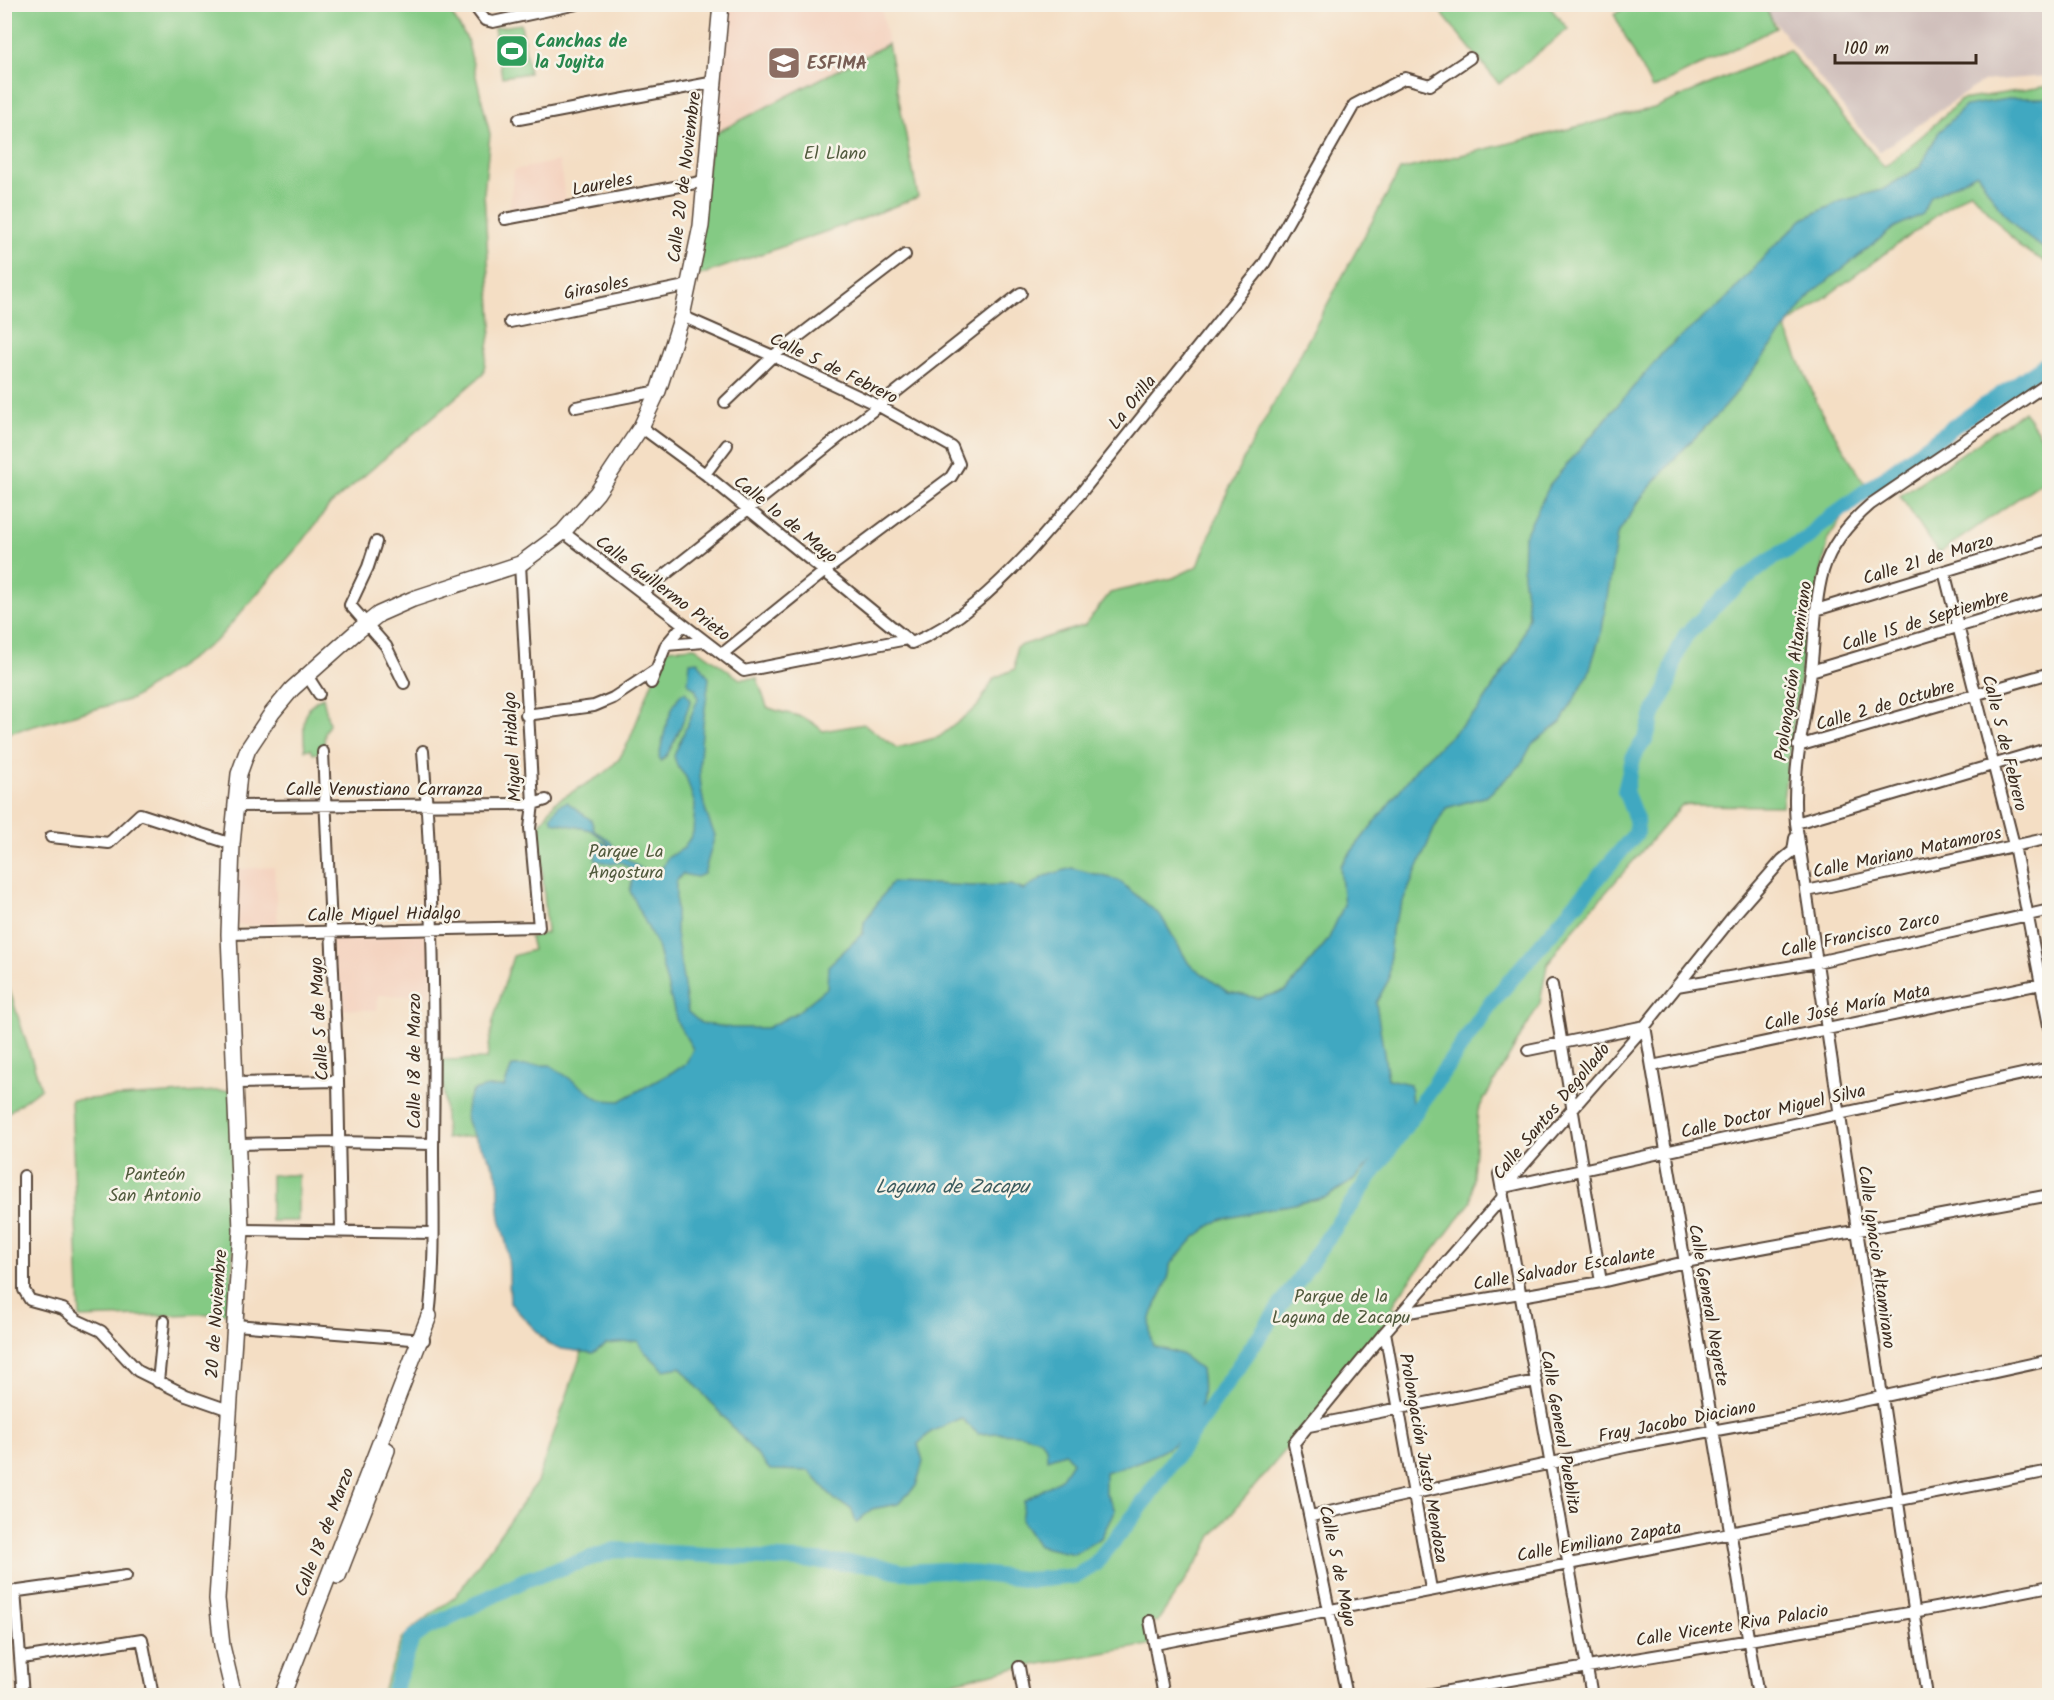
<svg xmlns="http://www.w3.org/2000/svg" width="2054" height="1700" font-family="Kalam,sans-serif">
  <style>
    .built { fill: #f4d3c0 }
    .industrial { fill: #d0c0bc }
    .green { fill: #84ca84; stroke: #607a51; stroke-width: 1.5 }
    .water { fill: #41a8c1; stroke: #3e6970; stroke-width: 1.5 }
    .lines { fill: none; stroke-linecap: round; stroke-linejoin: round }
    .river { stroke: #41a8c1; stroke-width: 16 }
    .street-casing { stroke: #574537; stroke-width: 14 }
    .secondary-casing { stroke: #574537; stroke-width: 18 }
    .street { stroke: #fff; stroke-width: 10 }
    .secondary { stroke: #fff; stroke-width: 15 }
    .labels { text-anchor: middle; stroke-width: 5; stroke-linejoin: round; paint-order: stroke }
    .leisure-label { font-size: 18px; font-weight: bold; fill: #27864d; stroke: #f7f3e8; text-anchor: start }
    .education-label { font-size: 18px; font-weight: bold; fill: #785e54; stroke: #f7f3e8; text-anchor: start }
    .park-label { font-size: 18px; fill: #515a3d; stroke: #f7f3e8 }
    .street-label { font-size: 18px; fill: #3b2a1e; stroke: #f7f3e8 }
    .water-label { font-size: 20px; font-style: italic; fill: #3d5c5f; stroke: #f7f3e8 }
  </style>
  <rect width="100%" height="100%" fill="#f7f3e8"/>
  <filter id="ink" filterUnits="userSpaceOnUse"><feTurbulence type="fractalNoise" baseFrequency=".0167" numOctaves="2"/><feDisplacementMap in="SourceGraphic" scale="12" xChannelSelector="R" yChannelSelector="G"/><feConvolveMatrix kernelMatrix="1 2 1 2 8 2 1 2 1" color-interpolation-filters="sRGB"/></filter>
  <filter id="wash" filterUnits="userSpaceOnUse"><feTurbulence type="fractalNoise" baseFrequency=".008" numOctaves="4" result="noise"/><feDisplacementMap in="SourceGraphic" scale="24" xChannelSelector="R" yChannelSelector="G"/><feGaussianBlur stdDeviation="1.35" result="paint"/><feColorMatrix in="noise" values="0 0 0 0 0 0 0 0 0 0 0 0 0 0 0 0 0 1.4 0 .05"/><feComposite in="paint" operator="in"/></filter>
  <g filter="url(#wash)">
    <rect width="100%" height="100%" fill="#f4dec4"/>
    <path class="built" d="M721 5H881L888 44 712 135Z
      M559 161 566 201 509 211 514 170Z
      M274 867 278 926 234 925 237 869Z
      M331 931H432L433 996 378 995 377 1010 335 1009Z"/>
    <path class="industrial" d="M1761 5H2049V76L1983 81 1879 152Z"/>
    <path class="green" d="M5 4 446 5 467 39 490 134 484 193 492 325 483 374 330 505 303 541 217 640 132 699 5 734Z
      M1633 4 1764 5 1776 28 1652 89 1614 14Z
      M1435 5H1548L1568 29 1499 84Z
      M521 24 529 73 502 77 494 28Z
      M888 44 918 197 862 219 692 278 712 135Z
      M1789 50 1884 167 1924 134 1961 100 2049 86V264L2021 248 1970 191 1785 327 1821 412 1865 484 1829 537 1802 664 1782 806 1682 805 1561 944 1547 965 1540 1003 1478 1110 1471 1202 1399 1295 1392 1308 1403 1313 1212 1536 1203 1554 1157 1622 1150 1621 1155 1644 1011 1669 895 1695 381 1696 402 1639 415 1626 455 1597 537 1482 582 1352 549 1345 510 1303 508 1250 499 1209V1181L490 1158 473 1136 446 1139 442 1060 487 1059 493 1021 513 956 533 950 530 937 547 933 539 826 555 802 605 773 619 759 629 741 665 649 695 647 740 679 757 678 767 707C793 718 799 710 823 731L864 724 897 748 939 737 977 707 994 678 1015 669 1016 647 1085 625 1110 593 1173 578 1198 566 1223 501 1243 460 1400 170 1654 108Z
      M2024 411 2049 448V477L1939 553 1900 496Z
      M323 697 329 724 325 733 323 752 313 754 311 749 305 750C303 729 300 707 323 697Z
      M5 976 41 1088 5 1115H4Z
      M233 1090 235 1187 231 1313 80 1318 71 1100Z
      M271 1175H298V1221H271Z"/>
    <path class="water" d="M2013 98H2049V251C2014 233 1998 206 1977 173L1931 197 1923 214 1895 227 1812 293 1726 406 1677 456 1641 498 1617 535 1602 630 1588 675 1561 722 1532 744 1521 765 1487 796 1446 808 1435 827 1391 930 1389 979 1376 1003 1388 1079 1410 1084 1412 1104 1377 1156 1354 1180 1327 1197 1219 1220 1195 1237 1170 1265C1171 1293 1140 1311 1153 1346L1181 1354 1201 1370C1213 1437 1159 1458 1105 1472V1492L1115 1510 1101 1538 1074 1554 1038 1546 1021 1520 1024 1501 1061 1479 1072 1462 1065 1453 1047 1459C1047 1455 1047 1448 1045 1445 1038 1431 992 1433 978 1434L961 1418 931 1432 918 1444 923 1462 916 1486 898 1504 872 1509 856 1523 851 1508 835 1500 809 1471 770 1470 680 1367 664 1370 644 1351 638 1341 607 1344 593 1353 562 1349 549 1344 510 1303C509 1285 510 1266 507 1248 505 1235 499 1221 499 1208 498 1199 500 1189 498 1180 492 1146 449 1127 473 1091L487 1087H504L512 1066 550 1065 601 1100 620 1101 685 1065 693 1049 677 1022 657 946 630 891 634 870 621 862 611 864 595 860 600 841 610 846 608 843 591 830 553 822 551 817 559 805 567 802 591 820 595 831 610 841 617 852 649 874 661 871 667 858 684 848 693 833 695 805 686 777 677 766 674 756 698 699 696 690 688 683 690 662 698 661 709 678C703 733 689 782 715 835L704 874 697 877 682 874 676 882V933L688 1012 701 1023 732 1028H767L796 1013 827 988 828 966 863 933 864 922 892 882 972 886 1011 885 1024 890 1045 876 1072 868 1118 880 1161 916 1189 964 1228 992 1259 998 1286 991 1328 940 1344 905 1340 866 1421 763 1478 710 1518 649 1529 616 1523 575 1524 537 1551 483 1665 350 1724 301 1773 247 1803 219 1841 201 1882 190 1920 167 1939 132 1966 106Z
      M685 692 691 699C687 712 671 755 661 761L659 757C662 742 671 696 685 692Z"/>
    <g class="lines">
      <path class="river" d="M392 1696 412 1639 425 1629 525 1580 615 1550 816 1561 876 1565 901 1572 944 1570 1032 1580 1076 1576 1095 1564 1137 1512 1491 1003 1637 832 1636 819 1625 791 1634 755 1646 738 1653 714 1667 689 1675 658 1685 636 1726 595 1768 561 1808 538 1820 525 1953 427 2050 361"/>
    </g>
  </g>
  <g filter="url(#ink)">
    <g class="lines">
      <g class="street-casing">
        <path id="street" d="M473 4 485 20 493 22 577 4
          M519 119 715 82
          M505 219 706 181
          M682 316 773 356 877 405 952 447 959 464 951 477 825 571 722 654
          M510 322 690 285
          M725 402 773 356 905 255
          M576 407 658 391
          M641 427 705 474 907 639
          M705 474 727 445
          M563 532 744 671 907 639 912 643C958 624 997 586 1031 550L1081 493 1264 264 1354 105 1405 78 1430 85 1470 58
          M376 542 368 567 350 605 386 646 404 683
          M1944 571 2014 845 2050 1031
          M642 593 1021 293
          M1816 610 2050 539
          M666 645 704 642
          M1811 671 2050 599
          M308 677 319 694
          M651 683 666 645 683 625
          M526 715 594 706 613 698 657 669
          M1798 746 2050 673
          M423 751C433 883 435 1015 433 1148 433 1204 436 1260 429 1316
          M323 752 338 1081 341 1230
          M235 806 533 804 546 800
          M1796 823 2050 748
          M51 837 109 843 140 814 232 844
          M1807 891 2050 838
          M229 934 539 927 530 828 533 804 520 564
          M1552 985 1601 1282
          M1677 986 1817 962 2050 910
          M1528 1050 1645 1026 1758 1696
          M1652 1066 2050 982
          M237 1083 338 1081
          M239 1144 337 1142 433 1144
          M1499 1174 1592 1696
          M24 1176V1290L30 1300 63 1309 77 1320 101 1331 138 1371 186 1395 229 1410
          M1504 1187 2050 1068
          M241 1230 433 1233
          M1403 1313 1520 1293 1527 1295 1601 1282 1685 1262 2050 1195
          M236 1325 424 1340
          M1385 1332 1431 1589
          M158 1382 164 1321
          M1309 1426 1536 1381
          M1311 1516 1629 1446 1794 1416 2050 1360
          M15 1591 23 1696
          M4 1593 126 1576
          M1150 1621 1164 1696
          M1155 1644 2050 1471
          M22 1658 142 1639 153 1696
          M1019 1667 1024 1696
          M1347 1696 1294 1443 1385 1332 1502 1198 1504 1187 1645 1026 1734 915 1782 860 1793 851 1795 838
          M1420 1696C1629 1658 1841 1628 2050 1586
          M1927 1696 1796 823C1791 771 1805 722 1811 671 1815 638 1814 604 1823 571 1831 544 1850 522 1871 504L2050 382"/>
      </g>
      <g class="secondary-casing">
        <path id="secondary" d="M338 1576 387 1450
          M234 1696 222 1646 217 1599 241 1230 229 934 232 844 239 774 248 749 272 713 292 689 355 633 379 614 413 599 520 564 563 532 597 493 641 427 658 391 682 316 701 226 721 4
          M282 1696 429 1316"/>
      </g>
      <use href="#street" class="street"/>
      <use href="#secondary" class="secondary"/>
    </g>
  </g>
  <defs>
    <g id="stadium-square" transform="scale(1.725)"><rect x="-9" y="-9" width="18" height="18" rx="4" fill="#2e9e5b" stroke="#f7f3e8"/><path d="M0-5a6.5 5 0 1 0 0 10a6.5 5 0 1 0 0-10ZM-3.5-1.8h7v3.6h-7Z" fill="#fff"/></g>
    <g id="school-square" transform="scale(1.725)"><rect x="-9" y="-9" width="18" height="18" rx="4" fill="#8d6e63" stroke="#f7f3e8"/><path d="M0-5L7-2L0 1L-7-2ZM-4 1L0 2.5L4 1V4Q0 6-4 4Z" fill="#fff"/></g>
  </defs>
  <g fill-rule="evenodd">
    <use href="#stadium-square" x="512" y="51"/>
    <use href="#school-square" x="784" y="63"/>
  </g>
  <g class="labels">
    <g class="leisure-label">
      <text x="535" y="47">Canchas de<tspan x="535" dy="21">la Joyita</tspan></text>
    </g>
    <g class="education-label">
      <text x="807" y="69">ESFIMA</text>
    </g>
    <g class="park-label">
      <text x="835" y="159">El Llano</text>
      <text x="626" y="857">Parque La<tspan x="626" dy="21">Angostura</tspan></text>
      <text x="155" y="1180">Panteón<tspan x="155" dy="21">San Antonio</tspan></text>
      <text x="1341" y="1302">Parque de la<tspan x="1341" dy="21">Laguna de Zacapu</tspan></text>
    </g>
    <g class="street-label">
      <text transform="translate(684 177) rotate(-83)" y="6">Calle 20 de Noviembre</text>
      <text transform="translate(602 184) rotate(-11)" y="6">Laureles</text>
      <text transform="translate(596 287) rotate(-11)" y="6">Girasoles</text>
      <text transform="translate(834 368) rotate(26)" y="6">Calle 5 de Febrero</text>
      <text transform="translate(1132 402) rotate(-51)" y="6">La Orilla</text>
      <text transform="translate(786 519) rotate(39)" y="6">Calle 1o de Mayo</text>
      <text transform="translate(1928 559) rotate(-17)" y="6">Calle 21 de Marzo</text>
      <text transform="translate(663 588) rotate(37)" y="6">Calle Guillermo Prieto</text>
      <text transform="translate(1925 620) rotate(-17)" y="6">Calle 15 de Septiembre</text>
      <text transform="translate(1793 671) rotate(-82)" y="6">Prolongación Altamirano</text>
      <text transform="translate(1885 705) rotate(-16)" y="6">Calle 2 de Octubre</text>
      <text transform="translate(2005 743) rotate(76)" y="6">Calle 5 de Febrero</text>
      <text transform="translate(512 747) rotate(-93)" y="6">Miguel Hidalgo</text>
      <text x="384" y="795">Calle Venustiano Carranza</text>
      <text transform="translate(1907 852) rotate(-12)" y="6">Calle Mariano Matamoros</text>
      <text transform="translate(384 914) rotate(-1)" y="6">Calle Miguel Hidalgo</text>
      <text transform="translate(1860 934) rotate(-12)" y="6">Calle Francisco Zarco</text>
      <text transform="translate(1847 1007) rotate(-12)" y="6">Calle José María Mata</text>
      <text transform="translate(319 1019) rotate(-93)" y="6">Calle 5 de Mayo</text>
      <text transform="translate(414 1061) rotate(-90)" y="6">Calle 18 de Marzo</text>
      <text transform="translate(1551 1111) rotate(-50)" y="6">Calle Santos Degollado</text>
      <text transform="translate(1773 1111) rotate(-13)" y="6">Calle Doctor Miguel Silva</text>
      <text transform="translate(1877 1257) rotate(82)" y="6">Calle Ignacio Altamirano</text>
      <text transform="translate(1564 1268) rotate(-10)" y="6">Calle Salvador Escalante</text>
      <text transform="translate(1709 1305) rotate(80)" y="6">Calle General Negrete</text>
      <text transform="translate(216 1314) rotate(-86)" y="6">20 de Noviembre</text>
      <text transform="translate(1677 1421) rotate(-11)" y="6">Fray Jacobo Diaciano</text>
      <text transform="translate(1561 1432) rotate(80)" y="6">Calle General Pueblita</text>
      <text transform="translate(1424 1458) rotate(80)" y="6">Prolongación Justo Mendoza</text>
      <text transform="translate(324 1532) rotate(-69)" y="6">Calle 18 de Marzo</text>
      <text transform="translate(1599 1541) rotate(-10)" y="6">Calle Emiliano Zapata</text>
      <text transform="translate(1338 1566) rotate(78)" y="6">Calle 5 de Mayo</text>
      <text transform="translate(1732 1625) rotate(-9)" y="6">Calle Vicente Riva Palacio</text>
    </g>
    <g class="water-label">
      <text x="952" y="1193">Laguna de Zacapu</text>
    </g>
  </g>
  <rect width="2054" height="1700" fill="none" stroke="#f7f3e8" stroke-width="24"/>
  <path d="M1835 54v9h141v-9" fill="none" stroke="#3b2a1e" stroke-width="3"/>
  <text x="1844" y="54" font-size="18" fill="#3b2a1e" stroke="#f7f3e8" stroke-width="4.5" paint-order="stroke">100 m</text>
</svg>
